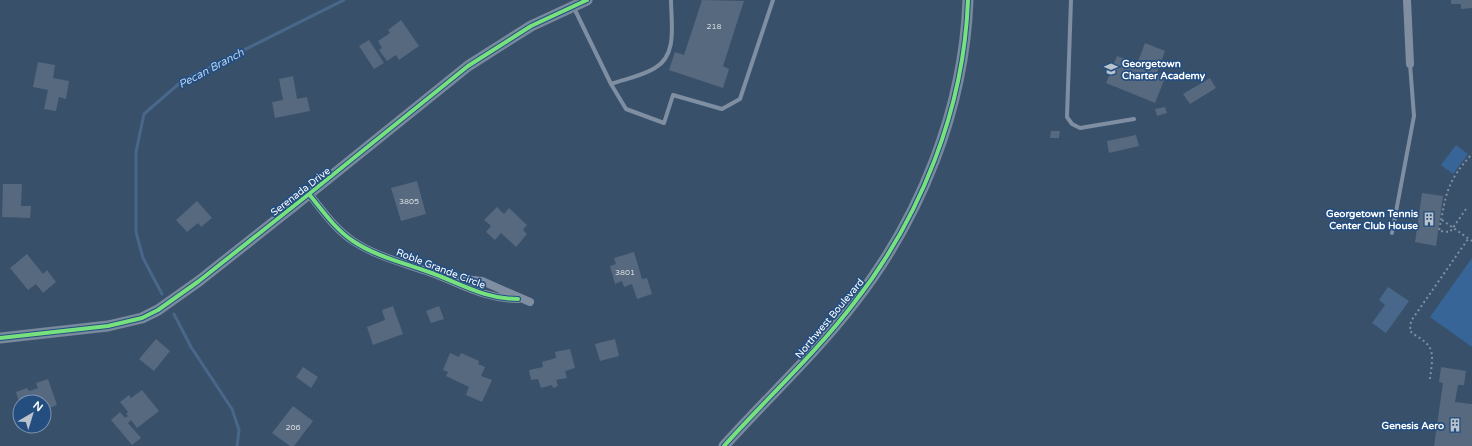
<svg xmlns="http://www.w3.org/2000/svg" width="1472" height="446" font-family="'Varela Round',sans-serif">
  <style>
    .green { fill: #386597 }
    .water { fill: #48678a }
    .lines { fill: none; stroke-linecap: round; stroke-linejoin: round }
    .stream { stroke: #48678a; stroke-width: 3 }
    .building { fill: #56697e }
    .path { stroke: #7f8fa1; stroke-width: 2; stroke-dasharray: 2 3; stroke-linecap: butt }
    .lane { stroke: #7f8fa1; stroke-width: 4 }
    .street { stroke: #7f8fa1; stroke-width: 8 }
    .secondary { stroke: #7a8a9d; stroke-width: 11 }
    .cycleway-casing { stroke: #244e80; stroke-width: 6 }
    .cycleway { stroke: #77e17e; stroke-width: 4 }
    .labels { text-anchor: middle; stroke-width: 3.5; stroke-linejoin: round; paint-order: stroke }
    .number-label { font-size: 8px; fill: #d5dadf }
    .poi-label { font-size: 10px; font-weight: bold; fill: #fff; stroke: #244e80; text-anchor: end }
    .street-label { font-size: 10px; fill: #fff; stroke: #244e80 }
    .water-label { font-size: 11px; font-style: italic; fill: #b5d1ee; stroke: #244e80 }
  </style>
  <rect width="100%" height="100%" fill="#39506b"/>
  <path class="green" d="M1456 145 1468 154 1453 174 1441 165Z
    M1472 258V347L1430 317Z"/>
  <path class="water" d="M1388 287 1409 301 1386 333 1372 323 1385 305 1379 300Z"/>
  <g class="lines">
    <path class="stream" d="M162 294 143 258 136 232V152L144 114 182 81 344 0
      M174 314 191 347 232 409 239 430 237 446"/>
  </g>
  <path class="building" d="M702 0 744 1 723 66 729 69 723 88 669 70 675 52 684 55Z
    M1451 0H1472V8L1461 9V4H1451Z
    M401 20 419 46 399 60 396 55 387 61 379 50 382 48 378 41 390 33 388 30Z
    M369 40 384 63 374 69 359 46Z
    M1145 43 1165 51 1157 72 1166 75 1155 103 1106 83 1117 56 1137 64Z
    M38 62 55 65 53 78 69 81 66 99 59 97 56 111 44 109 48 90 33 87Z
    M293 76 297 99 307 97 310 111 275 118 272 102 283 100 279 79Z
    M1210 78 1216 88 1190 104 1183 94Z
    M1165 107 1167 113 1157 116 1155 109Z
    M1051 131H1060L1059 138H1050Z
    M1136 135 1139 146 1109 153 1107 141Z
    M417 181 426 214 401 221 391 188Z
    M3 184H22L21 206H31L30 218 2 217Z
    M1422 193 1443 196 1436 246 1415 242Z
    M197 201 212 218 201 227 198 223 187 232 176 220Z
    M497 207 504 214 509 208 527 225 523 230 527 234 516 247 501 233 495 240 486 232 491 226 484 220Z
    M634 252 642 279 647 278 652 294 637 299 632 284 624 287 622 281 615 284 610 266 616 264 614 258Z
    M27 254 43 274 47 270 56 282 43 293 36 284 28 290 10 268Z
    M393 306 403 334 373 345 367 327 385 320 382 310Z
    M439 306 444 319 431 323 426 311Z
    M156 339 170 351 154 371 139 359Z
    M615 339 619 356 600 361 595 344Z
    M570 349 575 368 565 371 567 378 556 380 558 386 553 388 552 385 541 388 538 379 531 380 529 370 543 367 542 362 556 358 555 352Z
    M450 353 459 357 461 353 479 361 478 364 485 367 481 376 492 380 482 402 466 395 469 387 446 376 448 372 443 370Z
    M303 367 318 377 311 388 296 377Z
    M1441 367 1466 371 1464 385H1458L1455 402 1472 404V446H1434L1443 383 1439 382Z
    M48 379 57 405 44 410V402H19L16 392 27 388 29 391 38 388 36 383Z
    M142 390 159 411 137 428 131 420 128 423 141 438 132 445 111 420 120 412 125 418 128 416 126 414 128 412 120 402 129 395 131 398Z
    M293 406 313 421 294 446H290L272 433Z"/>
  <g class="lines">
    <path class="path" d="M1466 209 1450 232 1439 231C1446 195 1446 182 1472 154
      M1442 220 1472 241
      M1430 379C1431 368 1435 353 1428 345 1423 339 1415 336 1410 331L1411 321 1468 239"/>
    <path class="lane" d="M1071 0 1067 117 1072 124 1080 128 1134 119
      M574 8 611 84C625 79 642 76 655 68 678 55 671 23 671 0
      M611 84 626 109 664 123 673 95 722 109 740 99 773 0
      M1392 233 1414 116 1410 64"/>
    <path class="street" d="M1407 0 1410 64
      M309 194C322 210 335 229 353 241 375 256 404 263 429 272 460 283 484 299 518 299
      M447 277 482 281 530 302"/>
    <path class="secondary" d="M0 338 108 326 142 318 158 310 199 281 309 194 468 66 531 26 587 0
      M724 446C767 398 815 354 854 303 921 217 964 109 968 0"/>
    <g class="cycleway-casing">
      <path id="cycleway" d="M309 194C322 210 335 229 353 241 375 256 404 263 429 272 460 283 484 299 518 299
        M0 338 108 326 142 318 158 310 199 281 309 194 468 66 531 26 587 0
        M724 446C767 398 815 354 854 303 921 217 964 109 968 0"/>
    </g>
    <use href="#cycleway" class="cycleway"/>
  </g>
  <defs>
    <g id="school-bare" transform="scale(1.08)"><path d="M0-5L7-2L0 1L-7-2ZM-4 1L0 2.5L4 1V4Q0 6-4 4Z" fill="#bac2cb" stroke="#244e80" stroke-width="2.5" paint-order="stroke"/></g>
    <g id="building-bare" transform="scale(1.08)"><path d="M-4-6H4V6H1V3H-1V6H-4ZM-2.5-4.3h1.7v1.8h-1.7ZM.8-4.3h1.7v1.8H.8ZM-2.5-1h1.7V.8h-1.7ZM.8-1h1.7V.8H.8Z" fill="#bac2cb" stroke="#244e80" stroke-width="2.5" paint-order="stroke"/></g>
  </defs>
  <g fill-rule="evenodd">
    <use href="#school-bare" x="1111" y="69"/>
    <use href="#building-bare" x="1429" y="219"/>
    <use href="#building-bare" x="1455" y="425"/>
  </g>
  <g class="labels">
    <g class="number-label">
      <text x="714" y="29">218</text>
      <text x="409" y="204">3805</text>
      <text x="625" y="275">3801</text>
      <text x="293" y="430">206</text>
    </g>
    <g class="poi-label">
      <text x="1122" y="67" text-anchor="start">Georgetown<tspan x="1122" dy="12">Charter Academy</tspan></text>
      <text x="1418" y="217">Georgetown Tennis<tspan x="1418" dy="12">Center Club House</tspan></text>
      <text x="1444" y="429">Genesis Aero</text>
    </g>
    <g class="street-label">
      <text transform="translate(300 191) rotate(-38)" y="4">Serenada Drive</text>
      <text transform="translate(441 268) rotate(21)" y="4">Roble Grande Circle</text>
      <text transform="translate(829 318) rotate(-50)" y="4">Northwest Boulevard</text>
    </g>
    <g class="water-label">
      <text transform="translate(211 68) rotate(-28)" y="4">Pecan Branch</text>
    </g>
  </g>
  <g transform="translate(32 414) rotate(38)"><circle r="19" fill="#244e80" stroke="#7c95b3"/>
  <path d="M0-3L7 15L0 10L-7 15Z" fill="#bac2cb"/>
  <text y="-6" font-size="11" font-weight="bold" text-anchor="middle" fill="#ffffff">N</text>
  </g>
</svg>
